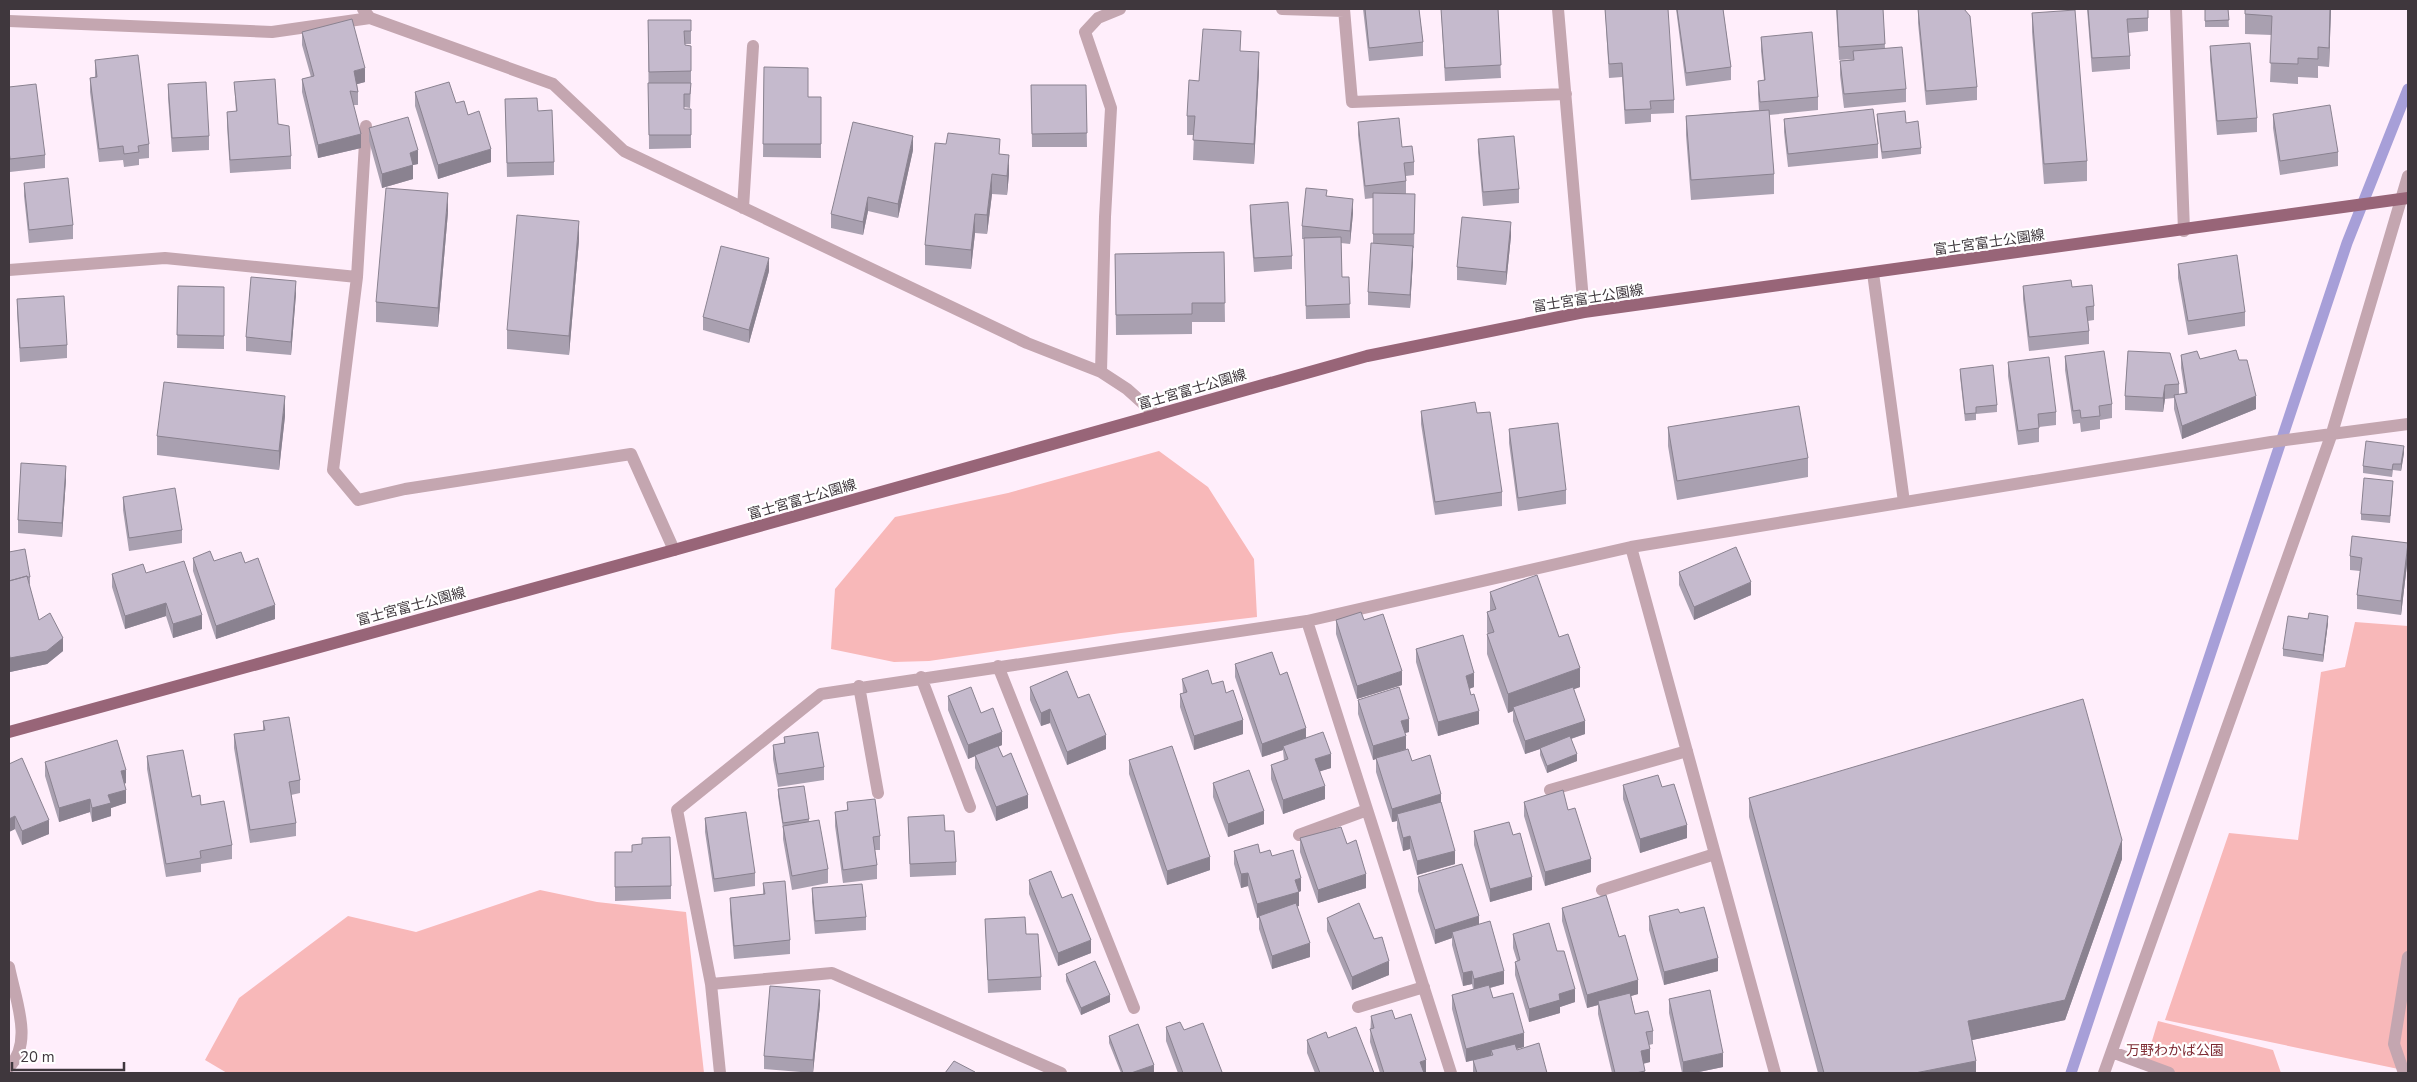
<svg xmlns="http://www.w3.org/2000/svg" width="2417" height="1082" font-family="'Nunito Sans','Noto Sans JP',sans-serif">
  <style>
    .green { fill: #f8b8b9 }
    .lines { fill: none; stroke-linecap: round; stroke-linejoin: round }
    .stream { stroke: #a79fd8; stroke-width: 11 }
    .minor { stroke: #c4a6b0; stroke-width: 12 }
    .major { stroke: #986578; stroke-width: 12 }
    .wall { fill: #a9a0b0 }
    .shaded-wall { fill: #8a8290 }
    .building { fill: #c5bacd; stroke: #8a8290 }
    .labels { text-anchor: middle; stroke-width: 4.5; stroke-linejoin: round; paint-order: stroke }
    .street-label { font-size: 14px; fill: #3f373d; stroke: #fff }
    .park-label { font-size: 14px; fill: #7e2c34; stroke: #fff }
  </style>
  <rect width="100%" height="100%" fill="#ffeefb"/>
  <path class="green" d="M1159 451 1208 487 1254 559 1257 617 1121 633 929 661 894 662 831 649 835 589 895 517 1008 493Z
    M2355 622 2408 626V1071L2165 1020 2229 833 2298 840 2321 672 2345 667Z
    M540 890 597 902 686 912 704 1073H227L205 1060 239 998 348 916 416 932Z
    M2158 1021 2273 1050 2281 1073H2171L2145 1064Z"/>
  <g class="lines">
    <path class="stream" d="M2071 1073 2347 243 2408 89"/>
    <path class="minor" d="M363 9 370 18 553 84 624 151 1027 343 1101 372 1127 389 1156 415
      M1282 9 1344 11
      M1344 9 1352 102 1566 94
      M1558 9 1584 312
      M2176 9 2184 231
      M9 21 272 32 370 18
      M366 126 357 277 333 470 358 500 405 489 631 454 674 550
      M743 208 753 46
      M9 270 165 258 357 277
      M1873 273 1904 502
      M1101 372 1105 217 1111 108 1085 32 1098 18 1120 9
      M1631 547 1775 1073
      M1307 621 1451 1073
      M998 666 1134 1008
      M921 677 970 807
      M859 686 878 793
      M1550 790 1687 751
      M1299 835 1367 810
      M1602 890 1715 854
      M9 967C15 998 34 1043 9 1067
      M711 984 832 973 1061 1073
      M1358 1007 1424 987
      M2112 1052 2169 1073
      M720 1073 711 984 677 810 821 694 1307 621 1631 547 2271 442 2408 424
      M2104 1073 2332 433 2408 176
      M2404 1073 2394 1044 2408 957"/>
    <path class="major" d="M9 732 674 550 1367 356 1584 312 2408 198"/>
  </g>
  <path class="wall" d="M1363 9H1419L1423 42V56L1369 61Z
    M1441 9H1498L1501 78 1445 81Z
    M1605 9 1674 100V113L1651 114V122L1625 124 1622 77 1609 78Z
    M1676 9H1723L1731 67V80L1686 86Z
    M1836 9H1883L1885 48 1906 89V102L1844 108 1840 75V61L1853 59 1839 60Z
    M1918 9 1977 87V100L1926 105 1918 23Z
    M2087 9H2148V31L2128 33 2130 56V69L2092 72Z
    M2205 9H2228L2229 27H2205Z
    M2245 9H2331L2329 67 2318 66V78L2298 77V84L2270 82 2272 35 2245 34Z
    M2032 13 2087 161V181L2044 184 2032 32Z
    M648 20H691V44H685V45L691 46V85L690 108 684 107V109H691V148L649 149Z
    M302 32 365 82 357 84 358 92V105H353L361 148 318 158 302 92V79L311 77 302 45Z
    M1761 37 1818 97V110L1769 115 1774 174V194L1691 200 1686 135V116L1759 110 1758 94V81L1764 80 1761 51Z
    M2210 46 2257 118V132L2217 135 2210 60Z
    M1241 51 1259 71 1254 164 1193 160 1194 135H1187V116L1199 81Z
    M95 60 149 144V158L139 159V165L124 167 123 160 99 162 90 92V78L95 77Z
    M764 67 808 97H821V158L763 157Z
    M234 82 278 124 291 156V169L230 173 227 126V112L236 111Z
    M168 84 209 136V150L172 152 168 98Z
    M1031 85H1086L1087 147H1032Z
    M9 87 45 155V168L10 172 9 165Z
    M415 92 456 103 468 115 491 162 438 179 415 106Z
    M505 99 538 111 554 162V175L507 177Z
    M1877 114 1906 123 1921 148V154L1882 159 1877 121Z
    M2273 114 2338 152V166L2280 175 2273 128Z
    M1784 119 1878 144V158L1788 167 1784 132Z
    M1358 122 1402 147 1414 162V175L1406 176V194H1415L1414 248H1413V260L1410 308 1368 305V292L1373 243V198L1365 199 1358 135Z
    M369 128 418 164 413 165V179L382 188 369 141Z
    M1478 139 1519 189V203L1483 206 1478 152Z
    M913 150 898 218 868 211 863 235 831 228V214Z
    M1000 154 1009 174 1007 195 992 194 987 234 975 233 971 269 925 265V245Z
    M24 183 73 225V239L29 243 24 196Z
    M1327 196 1353 213 1350 244 1341 243 1342 277H1349L1350 318 1306 319 1304 239H1302V226Z
    M1250 205 1292 256V269L1254 272 1250 219Z
    M448 212 438 327 376 322V302Z
    M1511 236 1506 285 1457 280V267Z
    M579 240 569 355 507 349V330Z
    M1224 252 1225 322H1192V334L1116 335 1115 254Z
    M2178 264 2245 312V326L2188 335 2178 278Z
    M769 271 749 343 703 330V317Z
    M178 286 224 287V349L177 348Z
    M2023 286 2072 287 2094 306V320L2088 321 2089 331V344L2029 351 2023 299Z
    M296 294 291 355 246 351V337Z
    M17 299 67 345V358L20 362 17 312Z
    M2128 351 2179 384V394H2185L2181 368V355L2200 359 2239 360 2256 409 2182 439 2174 409V398L2165 399 2163 412 2125 410V396Z
    M2065 356 2112 404V418L2100 420V429L2081 432 2080 423 2073 424 2065 370Z
    M2008 362 2056 412V425L2039 427V442L2018 445 2008 376Z
    M1960 369 1997 405V412L1976 414V420L1965 421 1960 376Z
    M1421 411 1477 413 1502 492V506L1435 515 1421 424Z
    M285 416 279 470 157 455V436Z
    M1668 427 1808 458V477L1677 500 1668 446Z
    M1509 429 1566 490V504L1518 511 1509 443Z
    M2404 453 2401 471 2393 470 2392 477 2363 473V466Z
    M66 479 62 537 18 533V520Z
    M2393 488 2390 523 2361 520V514Z
    M123 497 182 530V543L129 551 123 510Z
    M9 552 30 577V584H29L39 620 63 651 47 664 10 672 9 665Z
    M2350 556H2408L2401 615 2357 609V595L2360 571 2350 570Z
    M193 558 214 561 245 563 275 619 216 639 193 571Z
    M1679 572 1751 595 1694 620 1679 585Z
    M146 573 202 629 173 638 166 616 125 629 112 587V574Z
    M1490 592 1559 637 1580 687 1574 689 1585 734 1571 739 1577 761 1547 773 1540 755V749L1525 754 1513 721V711L1508 713 1487 654V634H1488L1487 632V612L1490 611Z
    M1336 620H1364L1402 685 1357 699 1336 634Z
    M2328 623 2323 662 2283 656V649Z
    M1416 649 1474 687 1469 689 1479 724 1438 736 1416 662Z
    M1235 664 1280 675 1306 738 1331 768 1320 771 1325 799 1283 814 1271 779V765L1284 761 1283 750 1262 757 1235 677Z
    M1182 679 1212 684 1226 693 1243 734 1194 750 1180 707V694L1183 693Z
    M1030 687 1078 698 1106 749 1067 765 1050 723 1041 726 1030 700Z
    M948 696 981 713 1002 745 998 747 1028 808 996 821 975 768V756L968 759 948 710Z
    M1358 700 1409 732 1405 733 1406 749 1412 761 1441 802 1455 864 1417 875 1410 849 1403 851 1397 828V821L1392 822 1376 772V759L1373 760 1358 714Z
    M263 721 300 780V793L291 795 296 823V836L250 843 234 748V734L263 730Z
    M784 737 824 767V780L778 787 773 759V745L784 743Z
    M147 756 192 797 201 805 232 845V859L201 864V872L166 877 147 769Z
    M1129 760 1210 870 1167 885 1129 774Z
    M45 762 126 783 124 784 126 803 111 808V816L92 822 90 812 59 822 45 776Z
    M9 764 49 834 22 845 15 829 9 832Z
    M1213 783 1264 824 1228 837 1213 797Z
    M1623 785 1662 787 1687 838 1640 853 1623 799Z
    M778 789 809 819V821L828 869V883L792 890 783 839V829L778 796Z
    M1749 798 2122 859 2065 1020 1972 1040 1976 1073H1818L1749 817Z
    M847 802 880 836V850H875L877 865V879L843 883 835 826V812L847 810Z
    M1524 802 1568 810 1591 872 1545 886 1524 816Z
    M908 817 945 831 956 862V875L910 877Z
    M705 818 755 873V886L714 892 705 832Z
    M1474 831 1513 835 1532 890 1490 902 1474 845Z
    M1300 838 1347 844 1366 888 1318 903 1300 852Z
    M1234 851 1260 853 1272 856 1301 891 1299 892V906H1297L1310 957 1272 969 1259 929V917L1257 918 1248 886 1241 888 1234 864Z
    M615 852 671 886V899L615 901Z
    M1418 877 1479 924 1504 984 1490 988 1493 998 1524 1047 1516 1049 1547 1073H1473V1060L1466 1062 1452 1009V995L1473 989 1472 984 1463 986 1452 945V938L1435 944 1418 891Z
    M1029 880 1062 898 1091 953 1058 966 1029 894Z
    M763 883 790 940V954L734 959 730 912V898L763 894Z
    M812 888 866 917V930L815 934 812 902Z
    M1562 908 1619 937 1638 994 1631 996 1635 1014 1653 1031V1044L1649 1045 1650 1062 1643 1064 1645 1073H1612L1598 1014V1005L1587 1008 1562 921Z
    M1680 913 1718 971 1664 985 1649 930V916Z
    M1327 918 1374 939 1389 975 1352 990 1327 931Z
    M985 919 1026 934 1041 977V990L988 993Z
    M1513 934 1557 951 1575 1002 1560 1007V1013L1529 1022 1515 975V962L1517 961 1513 948Z
    M1066 974 1110 1002 1081 1015 1066 981Z
    M1669 999 1723 1067 1694 1073H1682L1669 1013Z
    M820 1004 813 1073 764 1069V1056Z
    M1371 1016 1395 1019 1426 1073H1380L1370 1042Z
    M1166 1027 1184 1030 1222 1073H1178L1166 1041Z
    M1109 1036 1154 1072 1150 1073H1121L1109 1043Z
    M1328 1038 1374 1073H1315L1307 1053V1040Z"/>
  <path class="shaded-wall" d="M2330 9H2331L2329 67V48Z
    M1259 52V71L1254 164V144Z
    M365 68V82L354 85V71Z
    M361 134V148L318 158V145Z
    M913 136V150L898 218V204Z
    M491 149V162L438 179V165Z
    M418 150V164L413 165V179L382 188V174L410 153Z
    M1009 155V174L1007 195V176Z
    M992 174V194L987 234V215Z
    M448 193V212L438 327V308Z
    M868 197V211L863 235V222Z
    M1353 199V213L1350 244V231Z
    M975 214V233L971 269V250Z
    M579 221V240L569 355V336Z
    M1511 222V236L1506 285V272Z
    M1413 246V260L1410 308V295Z
    M769 258V271L749 343V330Z
    M296 281V294L291 355V342Z
    M2165 385V399L2163 412V398Z
    M285 396V416L279 470V451Z
    M2256 396V409L2182 439V426Z
    M2404 446V453L2401 471V464Z
    M66 466V479L62 537V523Z
    M2408 543V556L2401 615V601Z
    M1751 582V595L1694 620V607Z
    M166 603V616L125 629V616Z
    M275 605V619L216 639V626Z
    M202 615V629L173 638V624Z
    M2328 616V623L2323 662V655Z
    M63 638V651L47 664 10 672V658Z
    M1580 668V687L1514 711 1513 707V711L1508 713V694Z
    M1402 671V685L1357 699V686Z
    M1474 673V687L1466 690V676Z
    M1050 709V723L1041 726V713Z
    M1479 711V724L1438 736V722Z
    M1409 719V732L1401 734V721Z
    M1243 720V734L1194 750V736Z
    M1585 721V734L1525 754V741Z
    M1306 728V742L1283 746V750L1262 757V744Z
    M1002 732V745L968 759V745Z
    M1106 735V749L1067 765V752Z
    M1406 736V749L1373 760V746Z
    M1331 754V768L1315 773V759Z
    M1577 754V761L1547 773V766Z
    M126 770V783L121 785V771Z
    M1325 786V799L1283 814V800Z
    M126 790V803L111 808V816L92 822V808L108 795Z
    M1441 794V807L1397 814V821L1392 822V809Z
    M1028 795V808L996 821V807Z
    M90 799V812L59 822V808Z
    M1264 811V824L1228 837V824Z
    M15 816V829L9 832V819Z
    M49 820V834L22 845V831Z
    M1687 825V838L1640 853V839Z
    M1410 836V849L1403 851V838Z
    M2122 840V859L2065 1020 1968 1041V1021Z
    M1455 851V864L1417 875V861Z
    M1210 857V870L1167 885V871Z
    M1591 859V872L1545 886V872Z
    M1248 873V886L1241 888V874Z
    M1366 874V888L1318 903V890Z
    M1532 877V890L1490 902V889Z
    M1301 878V891L1295 893V880Z
    M1299 892V906L1257 918V904Z
    M1479 916V930L1452 932V938L1435 944V930Z
    M1091 940V953L1058 966V953Z
    M1310 943V957L1272 969V956Z
    M1718 958V971L1664 985V972Z
    M1389 961V975L1352 990V977Z
    M1472 971V984L1463 986V973Z
    M1504 971V984L1474 992V979Z
    M1638 980V994L1599 1005 1598 1001V1005L1587 1008V995Z
    M1575 989V1002L1560 1007V1013L1529 1022V1009L1559 994Z
    M820 990V1004L813 1073V1060Z
    M1110 995V1002L1081 1015V1008Z
    M1524 1033V1047L1493 1055 1491 1050V1056L1466 1062V1049Z
    M1650 1049V1062L1641 1064V1051Z
    M1723 1053V1067L1694 1073H1683V1062Z
    M1426 1060V1073H1420V1062Z
    M1976 1061V1073H1915Z
    M1154 1065V1072L1150 1073H1131Z"/>
  <path class="building" d="M1365 9H1419L1423 42 1369 48Z
    M1441 9H1498L1501 65 1445 68Z
    M1605 9H1668L1674 100 1650 101 1651 109 1625 110 1622 63 1609 64Z
    M1677 9H1723L1731 67 1686 73Z
    M1837 9H1883L1885 44 1839 47Z
    M1918 9H1964L1970 16 1977 87 1926 91Z
    M2088 9H2148V18L2127 19 2130 56 2092 58Z
    M2205 9H2228L2229 20 2205 21Z
    M2245 9H2330L2329 48 2318 47V59L2298 58V64L2270 63 2272 16 2245 14Z
    M2075 10 2087 161 2044 164 2032 13Z
    M352 19 365 68 354 71 358 92 350 91 361 134 318 145 302 79 314 76 302 32Z
    M648 20H691V31H684L685 45 691 46V71L649 72Z
    M1203 29 1241 31 1240 51 1259 52 1254 144 1193 140 1195 116H1187L1189 80 1199 81Z
    M1812 32 1818 97 1760 102 1758 81 1765 80 1761 37Z
    M2250 43 2257 118 2217 121 2210 46Z
    M1902 47 1906 89 1844 94 1840 61 1854 60 1853 51Z
    M138 55 149 144 138 146 139 152 124 154 123 146 99 149 90 78 97 77 95 60Z
    M764 67 808 68V97H821V144H763Z
    M275 79 278 124 289 126 291 156 230 160 227 112 237 111 234 82Z
    M206 82 209 136 172 138 168 84Z
    M449 82 456 103 464 101 468 115 479 111 491 149 438 165 415 92Z
    M648 83H691L690 94H684V109H691V135H649Z
    M36 84 45 155 10 159 9 151V87Z
    M1031 85H1086L1087 133 1032 134Z
    M537 98 538 111 552 110 554 162 507 163 505 99Z
    M2330 105 2338 152 2280 161 2273 114Z
    M1873 109 1878 144 1788 154 1784 119Z
    M1769 110 1774 174 1691 180 1686 116Z
    M1905 111 1906 123 1918 121 1921 148 1882 152 1877 114Z
    M408 117 418 150 410 153 413 165 382 174 369 128Z
    M1399 118 1402 147 1412 146 1414 162 1404 163 1406 181 1365 186 1358 122Z
    M853 122 913 136 898 204 868 197 863 222 831 214Z
    M948 133 1000 139 999 154 1009 155 1007 176 992 174 987 215 975 214 971 250 925 245 935 143 946 144Z
    M1514 136 1519 189 1483 192 1478 139Z
    M68 178 73 225 29 230 24 183Z
    M386 188 448 193 438 308 376 302Z
    M1306 188 1327 190 1326 196 1353 199 1350 231 1302 226Z
    M1373 193 1415 194 1414 234H1373Z
    M1288 202 1292 256 1254 258 1250 205Z
    M517 215 579 221 569 336 507 330Z
    M1462 217 1511 222 1506 272 1457 267Z
    M1341 237 1342 277H1349L1350 304 1306 306 1304 238Z
    M1371 243 1413 246 1410 295 1368 292Z
    M721 246 769 258 749 330 703 317Z
    M1224 252 1225 303H1192V314L1116 315 1115 254Z
    M2237 255 2245 312 2188 321 2178 264Z
    M251 277 296 281 291 342 246 337Z
    M2071 280 2072 287 2092 285 2094 306 2086 307 2089 331 2029 337 2023 286Z
    M178 286 224 287V336L177 335Z
    M64 296 67 345 20 348 17 299Z
    M2236 350 2239 360H2247L2256 396 2182 426 2174 395 2187 393 2181 355 2197 351 2200 359Z
    M2104 351 2112 404 2099 406 2100 416 2081 418 2080 410 2073 411 2065 356Z
    M2128 351 2170 353 2179 384 2165 385 2163 398 2125 396Z
    M2049 357 2056 412 2038 414 2039 428 2018 431 2008 362Z
    M1993 365 1997 405 1976 407V413L1965 414 1960 369Z
    M164 382 285 396 279 451 157 436Z
    M1475 402 1477 413 1490 412 1502 492 1435 502 1421 411Z
    M1799 406 1808 458 1677 481 1668 427Z
    M1558 423 1566 490 1518 498 1509 429Z
    M2366 441 2404 446 2401 464H2393L2392 470 2363 466Z
    M21 463 66 466 62 523 18 520Z
    M2364 478 2393 481 2390 516 2361 514Z
    M175 488 182 530 129 538 123 497Z
    M2352 536 2408 543 2401 601 2357 595 2362 558 2350 556Z
    M1736 547 1751 582 1694 607 1679 572Z
    M25 549 30 577H27V576L9 581V552Z
    M210 551 214 561 241 552 245 563 258 558 275 605 216 626 193 558Z
    M184 561 202 615 173 624 166 603 125 616 112 574 143 564 146 573Z
    M1537 575 1559 637 1568 634 1580 668 1508 694 1487 634 1494 632 1487 612 1496 609 1490 592Z
    M27 576 39 620 50 613 63 638 47 651 10 658 9 652V581Z
    M1361 612 1364 620 1383 614 1402 671 1357 686 1336 620Z
    M2309 613 2328 616 2323 655 2283 649 2288 616 2308 619Z
    M1463 635 1474 673 1466 676 1471 695 1474 694 1479 711 1438 722 1416 649Z
    M1272 652 1280 675 1287 672 1306 728 1262 744 1235 664Z
    M1208 670 1212 684 1223 681 1226 693 1233 690 1243 720 1194 736 1180 694 1187 692 1182 679Z
    M1067 671 1078 698 1089 694 1106 735 1067 752 1050 709 1041 713 1030 687Z
    M971 687 981 713 993 708 1002 732 968 745 948 696Z
    M1399 687 1409 719 1401 721 1406 736 1373 746 1358 700Z
    M1573 687 1585 721 1525 741 1513 707Z
    M2083 699 2122 840 2065 1000 1968 1021 1976 1061 1915 1073H1824L1749 798Z
    M289 717 300 780 289 782 296 823 250 830 234 734 265 730 263 721Z
    M818 732 824 767 778 774 773 745 785 743 784 737Z
    M1323 732 1331 754 1315 759 1325 786 1283 800 1271 765 1288 759 1283 746Z
    M1570 736 1577 754 1547 766 1540 748Z
    M117 740 126 770 121 771 126 790 108 795 111 803 92 808 90 799 59 808 45 762Z
    M998 746 1003 757 1011 753 1028 795 996 807 975 755Z
    M1172 746 1210 857 1167 871 1129 760Z
    M1408 749 1412 761 1430 755 1441 794 1392 809 1376 758Z
    M183 750 192 797 200 795 201 805 224 801 232 845 200 851 201 858 166 864 147 756Z
    M22 758 49 820 22 831 15 816 9 819V764Z
    M1249 770 1264 811 1228 824 1213 783Z
    M1658 775 1662 787 1674 784 1687 825 1640 839 1623 785Z
    M804 786 809 819 783 823 778 789Z
    M1563 790 1568 810 1575 808 1591 859 1545 872 1524 802Z
    M875 799 880 836 873 837 877 865 843 870 835 812 848 810 847 802Z
    M1441 802 1455 851 1417 861 1410 836 1403 838 1397 814Z
    M746 812 755 873 714 879 705 818Z
    M944 815 945 831H954L956 862 910 864 908 817Z
    M819 820 828 869 792 876 783 826Z
    M1509 822 1513 835 1520 833 1532 877 1490 889 1474 831Z
    M1341 827 1347 844 1356 840 1366 874 1318 890 1300 838Z
    M670 837 671 886 615 887V852H632V845L642 844V838Z
    M1258 844 1260 853 1270 850 1272 856 1293 850 1301 878 1295 880 1299 892 1257 904 1248 873 1241 874 1234 851Z
    M1462 864 1479 916 1435 930 1418 877Z
    M1051 871 1062 898 1072 894 1091 940 1058 953 1029 880Z
    M785 881 790 940 734 946 730 898 765 894 763 883Z
    M862 884 866 917 815 921 812 888Z
    M1606 895 1619 937 1625 935 1638 980 1587 995 1562 908Z
    M1296 903 1310 943 1272 956 1259 916Z
    M1359 903 1374 939 1382 937 1389 961 1352 977 1327 918Z
    M1704 907 1718 958 1664 972 1649 916 1678 909 1680 913Z
    M1025 917 1026 934H1038L1041 977 988 980 985 919Z
    M1490 921 1504 971 1474 979 1472 971 1463 973 1452 932Z
    M1549 923 1557 951H1564L1575 989 1559 994 1560 1000 1529 1009 1515 962 1520 960 1513 934Z
    M1095 961 1110 995 1081 1008 1066 974Z
    M1489 985 1493 998 1513 993 1524 1033 1466 1049 1452 995Z
    M770 986 820 990 813 1060 764 1056Z
    M1710 990 1723 1053 1683 1062 1669 999Z
    M1630 993 1635 1014 1648 1011 1653 1031 1646 1032 1650 1049 1641 1051 1645 1071 1636 1073H1615L1598 1001Z
    M1392 1010 1395 1019 1411 1014 1426 1060 1420 1062 1424 1073H1384L1370 1029 1374 1028 1371 1016Z
    M1180 1022 1184 1030 1203 1023 1222 1072 1220 1073H1183L1166 1027Z
    M1138 1024 1154 1065 1131 1073H1123L1109 1036Z
    M1356 1027 1374 1073H1320L1307 1040 1326 1032 1328 1038Z
    M1539 1043 1547 1073H1477L1473 1060 1493 1055 1491 1050 1515 1044 1517 1050Z
    M954 1061 975 1072V1073H945Z"/>
  <g class="labels">
    <g class="street-label">
      <text transform="translate(1989 242) rotate(-8)" y="5">富士宮富士公園線</text>
      <text transform="translate(1588 298) rotate(-9)" y="5">富士宮富士公園線</text>
      <text transform="translate(1192 389) rotate(-16)" y="5">富士宮富士公園線</text>
      <text transform="translate(802 499) rotate(-16)" y="5">富士宮富士公園線</text>
      <text transform="translate(411 606) rotate(-15)" y="5">富士宮富士公園線</text>
    </g>
    <g class="park-label">
      <text x="2175" y="1055">万野わかば公園</text>
    </g>
  </g>
  <rect width="2417" height="1082" fill="none" stroke="#3f373d" stroke-width="20"/>
  <path d="M12 1062v8h112v-8" fill="none" stroke="#3f373d" stroke-width="2.5"/>
  <text x="20" y="1062" font-size="15" fill="#3f373d" stroke="#ffffff" stroke-width="4" paint-order="stroke">20 m</text>
</svg>
